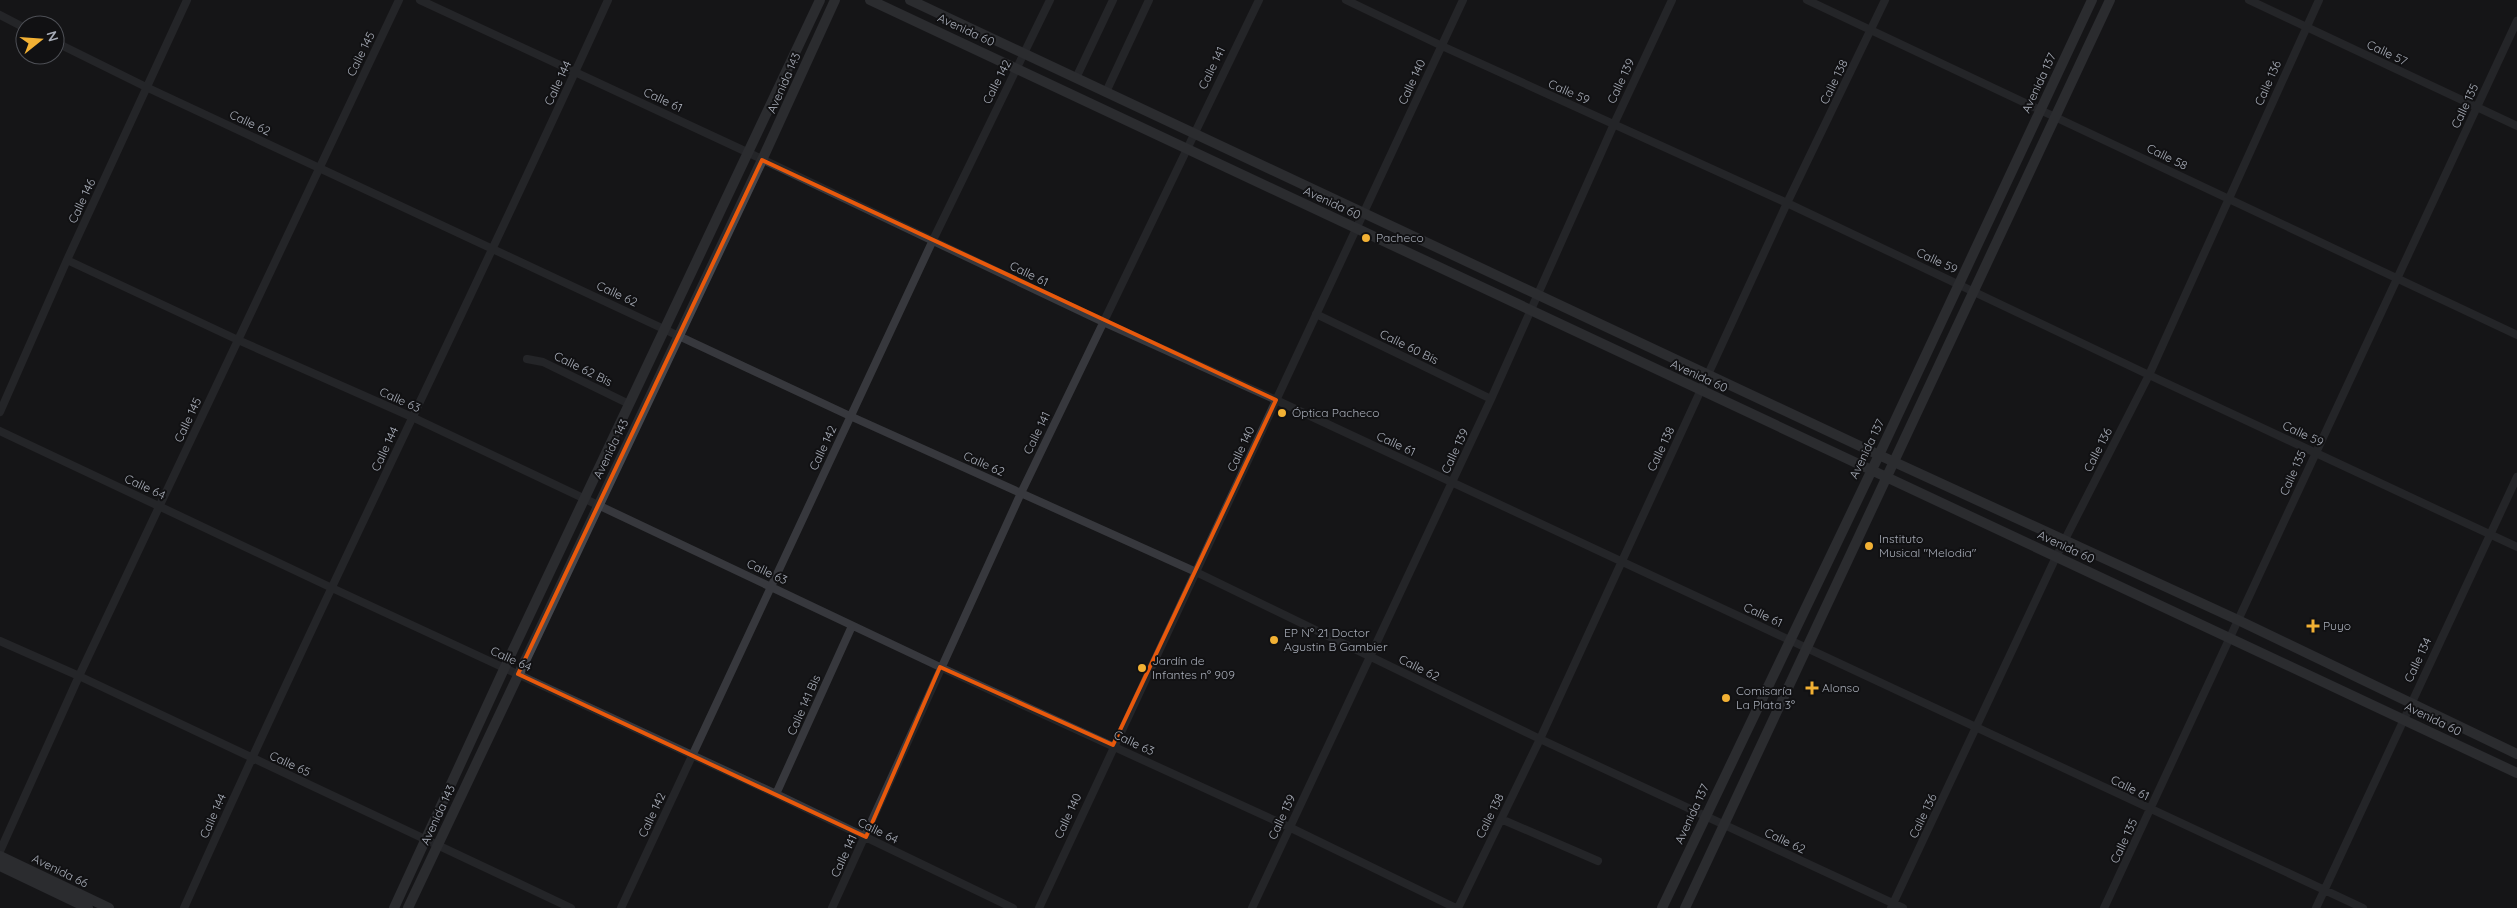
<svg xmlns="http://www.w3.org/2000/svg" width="2517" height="908" font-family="Quicksand,sans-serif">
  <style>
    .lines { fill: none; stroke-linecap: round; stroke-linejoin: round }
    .street { stroke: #37383d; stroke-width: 8 }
    .secondary { stroke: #45474d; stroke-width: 10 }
    .marked { fill: none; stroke: #e8590c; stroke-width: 4; stroke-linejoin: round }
    .poi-dot { fill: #f2b134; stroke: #111113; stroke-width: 2 }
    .labels { text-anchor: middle; stroke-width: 4; stroke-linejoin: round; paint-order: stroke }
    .street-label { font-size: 12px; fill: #a8adb8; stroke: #111113 }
    .poi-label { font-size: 12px; fill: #a8adb8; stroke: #111113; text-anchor: start }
  </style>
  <rect width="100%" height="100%" fill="#161618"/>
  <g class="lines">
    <path class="street" d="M420 0 749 153 1103 322 1276 400 2363 908
      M1346 0 1442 46 1787 203 2149 375 2517 547
      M1807 0 2517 335
      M2249 0 2517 126
      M0 15 25 28
      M55 42 146 87 850 416 1196 572 1540 739 1903 908
      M1076 78 1113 0
      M1106 92 1149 0
      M67 260 238 340 412 417 940 667 1289 827 1456 908
      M1316 314 1491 399
      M527 359 543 362 629 404
      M0 412 67 260 187 0
      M0 431 332 588 776 794 1013 908
      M0 641 79 676 571 908
      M776 794 852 626
      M1501 819 1598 861
      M0 851 79 676 399 0
      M184 908C320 603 470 304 608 0
      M621 908 933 240 1050 0
      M832 908 1021 493 1259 0
      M1039 908 1463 0
      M1252 908 1491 399 1614 124 1672 0
      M1458 908 1540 739 1787 203 1885 0
      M1891 908 2056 557 2149 375 2319 0
      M2104 908 2517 21
      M2316 908 2517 477"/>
    <path class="secondary" d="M870 0 2517 773
      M910 0 1879 455 2238 620 2517 754
      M0 856 109 908
      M0 866 88 908
      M394 908 504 669 820 0
      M408 908 762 160 835 0
      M1662 908 1879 455 2092 0
      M1685 908 2110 0"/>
  </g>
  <path d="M0 0H2517V908H0ZM762 160 1276 400 1113 745 940 667 866 837 518 674Z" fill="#161618" fill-opacity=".55" fill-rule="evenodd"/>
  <path class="marked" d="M762 160 1276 400 1113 745 940 667 866 837 518 674Z"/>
  <g class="poi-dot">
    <circle cx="1366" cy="238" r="5"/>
    <circle cx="1282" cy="413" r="5"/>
    <circle cx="1869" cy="546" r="5"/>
    <path d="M2310.5 618.5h5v5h5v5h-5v5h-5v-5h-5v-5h5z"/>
    <circle cx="1274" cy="640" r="5"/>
    <circle cx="1142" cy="668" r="5"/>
    <path d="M1809.5 680.5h5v5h5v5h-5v5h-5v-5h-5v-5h5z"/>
    <circle cx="1726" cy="698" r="5"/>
  </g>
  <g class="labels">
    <g class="street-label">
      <text transform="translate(966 30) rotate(25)" y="4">Avenida 60</text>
      <text transform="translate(2387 53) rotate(25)" y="4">Calle 57</text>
      <text transform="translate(361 54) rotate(-64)" y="4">Calle 145</text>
      <text transform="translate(1212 68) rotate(-64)" y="4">Calle 141</text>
      <text transform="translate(1621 81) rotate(-65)" y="4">Calle 139</text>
      <text transform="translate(997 82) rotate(-63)" y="4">Calle 142</text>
      <text transform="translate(1412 82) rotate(-65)" y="4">Calle 140</text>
      <text transform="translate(1834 82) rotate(-64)" y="4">Calle 138</text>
      <text transform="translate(558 83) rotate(-65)" y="4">Calle 144</text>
      <text transform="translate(784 83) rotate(-66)" y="4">Avenida 143</text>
      <text transform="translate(2039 83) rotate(-65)" y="4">Avenida 137</text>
      <text transform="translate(2268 83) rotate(-66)" y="4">Calle 136</text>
      <text transform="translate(1569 92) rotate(24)" y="4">Calle 59</text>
      <text transform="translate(663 100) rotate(25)" y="4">Calle 61</text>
      <text transform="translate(2465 106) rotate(-65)" y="4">Calle 135</text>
      <text transform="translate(250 123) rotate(25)" y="4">Calle 62</text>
      <text transform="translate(2167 157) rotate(26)" y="4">Calle 58</text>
      <text transform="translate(82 201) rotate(-65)" y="4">Calle 146</text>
      <text transform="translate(1332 203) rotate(25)" y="4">Avenida 60</text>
      <text transform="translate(1937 261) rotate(25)" y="4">Calle 59</text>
      <text transform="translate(1029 274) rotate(26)" y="4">Calle 61</text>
      <text transform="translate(617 294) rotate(25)" y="4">Calle 62</text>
      <text transform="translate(1409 347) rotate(26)" y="4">Calle 60 Bis</text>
      <text transform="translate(583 369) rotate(26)" y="4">Calle 62 Bis</text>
      <text transform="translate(1699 376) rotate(25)" y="4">Avenida 60</text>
      <text transform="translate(400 400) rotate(24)" y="4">Calle 63</text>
      <text transform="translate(188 420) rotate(-65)" y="4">Calle 145</text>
      <text transform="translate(1037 433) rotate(-64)" y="4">Calle 141</text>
      <text transform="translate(2303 434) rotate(25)" y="4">Calle 59</text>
      <text transform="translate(1396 444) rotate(25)" y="4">Calle 61</text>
      <text transform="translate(823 448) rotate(-65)" y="4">Calle 142</text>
      <text transform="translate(385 449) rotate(-65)" y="4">Calle 144</text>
      <text transform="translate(611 449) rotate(-64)" y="4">Avenida 143</text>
      <text transform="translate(1241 449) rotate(-65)" y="4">Calle 140</text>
      <text transform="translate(1661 449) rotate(-65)" y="4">Calle 138</text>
      <text transform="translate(1867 449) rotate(-64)" y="4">Avenida 137</text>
      <text transform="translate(2098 450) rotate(-63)" y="4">Calle 136</text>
      <text transform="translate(1455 451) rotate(-65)" y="4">Calle 139</text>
      <text transform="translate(984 464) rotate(24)" y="4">Calle 62</text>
      <text transform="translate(2293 473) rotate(-66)" y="4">Calle 135</text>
      <text transform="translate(145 487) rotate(25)" y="4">Calle 64</text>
      <text transform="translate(2066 547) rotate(25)" y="4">Avenida 60</text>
      <text transform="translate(767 572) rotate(25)" y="4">Calle 63</text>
      <text transform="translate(1763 615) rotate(25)" y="4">Calle 61</text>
      <text transform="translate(511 659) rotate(24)" y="4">Calle 64</text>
      <text transform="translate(2418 660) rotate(-65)" y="4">Calle 134</text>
      <text transform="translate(1419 668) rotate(26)" y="4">Calle 62</text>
      <text transform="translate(804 705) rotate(-66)" y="4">Calle 141 Bis</text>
      <text transform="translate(2433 719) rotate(26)" y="4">Avenida 60</text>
      <text transform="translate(1134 743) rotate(25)" y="4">Calle 63</text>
      <text transform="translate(290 764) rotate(25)" y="4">Calle 65</text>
      <text transform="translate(2130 788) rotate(26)" y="4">Calle 61</text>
      <text transform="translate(1692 814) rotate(-65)" y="4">Avenida 137</text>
      <text transform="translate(438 815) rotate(-65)" y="4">Avenida 143</text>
      <text transform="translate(652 815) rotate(-65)" y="4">Calle 142</text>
      <text transform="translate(213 816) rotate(-66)" y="4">Calle 144</text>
      <text transform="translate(1068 816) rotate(-65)" y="4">Calle 140</text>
      <text transform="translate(1490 816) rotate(-64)" y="4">Calle 138</text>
      <text transform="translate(1923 816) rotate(-64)" y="4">Calle 136</text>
      <text transform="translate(1282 817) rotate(-65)" y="4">Calle 139</text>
      <text transform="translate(878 831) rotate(26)" y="4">Calle 64</text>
      <text transform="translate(1785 841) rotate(25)" y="4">Calle 62</text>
      <text transform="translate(2124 841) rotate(-65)" y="4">Calle 135</text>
      <text transform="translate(844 856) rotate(-65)" y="4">Calle 141</text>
      <text transform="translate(60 871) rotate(26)" y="4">Avenida 66</text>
    </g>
    <g class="poi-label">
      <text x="1376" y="242">Pacheco</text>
      <text x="1292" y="417">Óptica Pacheco</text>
      <text x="1879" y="543">Instituto<tspan x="1879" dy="14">Musical "Melodia"</tspan></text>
      <text x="2323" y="630">Puyo</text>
      <text x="1284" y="637">EP N° 21 Doctor<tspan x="1284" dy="14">Agustin B Gambier</tspan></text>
      <text x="1152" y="665">Jardín de<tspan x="1152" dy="14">Infantes n° 909</tspan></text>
      <text x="1822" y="692">Alonso</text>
      <text x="1736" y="695">Comisaría<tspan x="1736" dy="14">La Plata 3°</tspan></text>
    </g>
  </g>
  <g transform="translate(40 40) rotate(73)"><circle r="24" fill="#111113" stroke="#4d4f55"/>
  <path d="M0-4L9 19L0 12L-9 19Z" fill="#f2b134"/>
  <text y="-8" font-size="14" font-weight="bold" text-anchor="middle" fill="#a8adb8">N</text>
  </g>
</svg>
